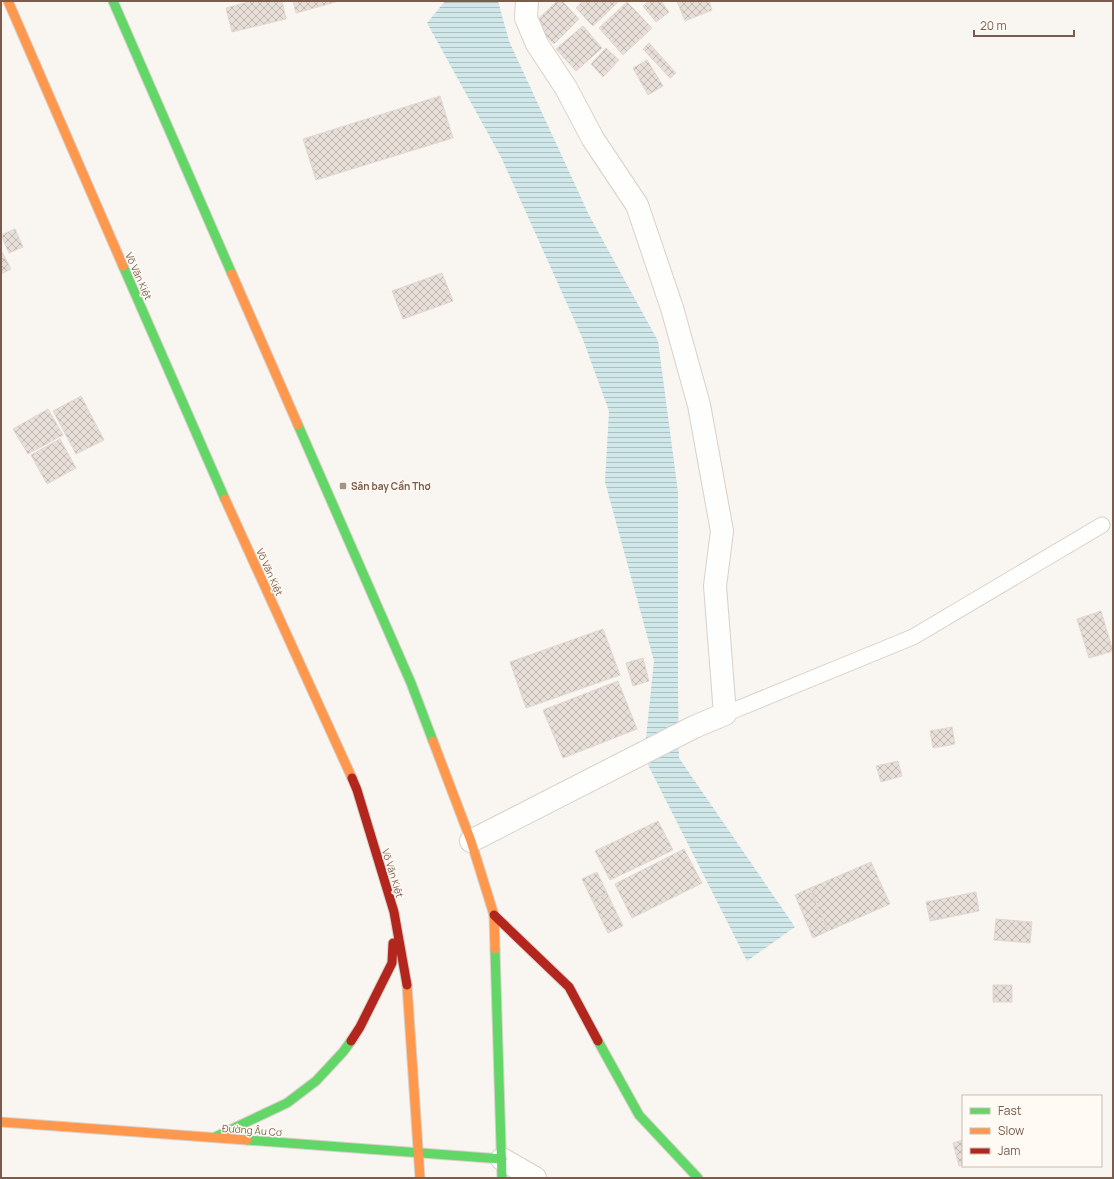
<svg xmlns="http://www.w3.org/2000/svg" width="1114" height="1179" font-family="Manrope,sans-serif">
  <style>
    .water { fill: url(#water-rules) }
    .building { fill: url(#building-cross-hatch); stroke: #e2d8d2 }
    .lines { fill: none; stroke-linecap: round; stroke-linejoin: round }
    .lane-casing { stroke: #d7d1cb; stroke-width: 17 }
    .street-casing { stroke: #d7d1cb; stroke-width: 24 }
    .fast-casing { stroke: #d9d2cb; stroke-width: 11 }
    .slow-casing { stroke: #d9d2cb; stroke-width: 11 }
    .jam-casing { stroke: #d9d2cb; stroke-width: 11 }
    .lane { stroke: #fefefd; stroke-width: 15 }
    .street { stroke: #fefefd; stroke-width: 22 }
    .fast { stroke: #63d668; stroke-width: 9 }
    .slow { stroke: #ff974d; stroke-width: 9 }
    .jam { stroke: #b3261e; stroke-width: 9 }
    .poi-dot { fill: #a69286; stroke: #fffaf3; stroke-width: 1.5 }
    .labels { text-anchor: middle; stroke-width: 3; stroke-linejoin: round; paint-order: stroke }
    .street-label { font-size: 10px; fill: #7a5c4d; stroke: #fffaf3 }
    .poi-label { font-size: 10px; font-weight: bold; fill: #7a5c4d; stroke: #fffaf3; text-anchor: start }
  </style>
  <defs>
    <pattern id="water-rules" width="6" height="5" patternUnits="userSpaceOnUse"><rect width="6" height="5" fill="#d0e8ea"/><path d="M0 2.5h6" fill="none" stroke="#aebfc0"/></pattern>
    <pattern id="building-cross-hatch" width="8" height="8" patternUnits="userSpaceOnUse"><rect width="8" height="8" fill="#e6ded7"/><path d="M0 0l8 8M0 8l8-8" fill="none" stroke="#bfb7b1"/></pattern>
  </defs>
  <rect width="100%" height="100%" fill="#f9f5f0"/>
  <path class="water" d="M445 1H498L509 41 589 215 658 341 678 492V688L679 758 795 927 747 961 644 757 654 661 605 482 609 411 582 337 501 157 427 23Z"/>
  <path class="building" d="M252 1H282L286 19 232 32 226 8Z
    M293 1H339L296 13Z
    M557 1H562L579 19 554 44 534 23Z
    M583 1H617L618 2 593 26 576 8Z
    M649 1H661L669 12 656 22 643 6Z
    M677 1H709L712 10 685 21Z
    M627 2 652 28 623 55 599 28Z
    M583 26 602 48 576 71 556 49Z
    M649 43 676 73 670 78 643 49Z
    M606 48 619 60 603 77 591 64Z
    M647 60 663 86 648 95 633 68Z
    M440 96 453 138 316 180 303 139Z
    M15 229 23 247 9 253 1 235Z
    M1 250 11 269 1 274Z
    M442 273 453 301 403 319 392 291Z
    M81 396 104 440 76 454 53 411Z
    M48 409 63 435 28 454 13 429Z
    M60 439 76 468 47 484 31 455Z
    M1101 611 1113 651 1089 658 1077 619Z
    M603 629 620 675 526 708 510 662Z
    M643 658 649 681 633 686 626 663Z
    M618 681 637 729 563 758 543 710Z
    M952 727 955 744 933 748 930 731Z
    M898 761 902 776 881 782 876 766Z
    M658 821 673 850 610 880 595 851Z
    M684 849 702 883 632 918 615 884Z
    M871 862 890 904 828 931 810 888Z
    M597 872 607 893 592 900 582 879Z
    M810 888 828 931 813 938 795 895Z
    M976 892 979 911 930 921 926 902Z
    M607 893 623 926 608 933 592 900Z
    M996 919 1032 922 1030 943 994 940Z
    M993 985H1012V1002H993Z
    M963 1140V1165L959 1166 953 1143Z"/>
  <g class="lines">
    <g class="lane-casing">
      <path id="lane" d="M725 714 913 637 1102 525"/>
    </g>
    <g class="street-casing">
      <path id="street" d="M471 841 694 727 725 714 715 586 722 531 699 405 672 308 637 205 593 139 566 88 537 44 526 18 527 1
        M502 1159 535 1178"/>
    </g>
    <g class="fast-casing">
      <path id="fast" d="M113 1 232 274
        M123 266 225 499
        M298 425 411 683 433 741
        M495 949 502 1178
        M598 1041 639 1115 698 1178
        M215 1137 287 1103 316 1081 343 1052 351 1041
        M247 1140 502 1159"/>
    </g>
    <g class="slow-casing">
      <path id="slow" d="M8 1 123 266
        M232 274 298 425
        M225 499 352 778
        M433 741 471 841 494 915 495 949
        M407 985 420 1178
        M1 1122 247 1140"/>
    </g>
    <g class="jam-casing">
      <path id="jam" d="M352 778 357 790 394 912 407 985
        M494 915 569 987 598 1041
        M351 1041 360 1027 392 963 393 943"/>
    </g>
    <use href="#lane" class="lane"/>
    <use href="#street" class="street"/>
    <use href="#fast" class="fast"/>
    <use href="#slow" class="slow"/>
    <use href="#jam" class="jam"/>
  </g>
  <rect class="poi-dot" x="339" y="482" width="8" height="8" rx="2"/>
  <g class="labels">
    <g class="street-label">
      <text transform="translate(139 276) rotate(66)" y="4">Võ Văn Kiệt</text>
      <text transform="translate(270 572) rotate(66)" y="4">Võ Văn Kiệt</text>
      <text transform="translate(393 873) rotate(73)" y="4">Võ Văn Kiệt</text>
      <text transform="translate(252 1130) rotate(4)" y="4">Đường Âu Cơ</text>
    </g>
    <g class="poi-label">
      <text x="351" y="490">Sân bay Cần Thơ</text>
    </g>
  </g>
  <rect width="1114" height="1179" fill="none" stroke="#7a5c4d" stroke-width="4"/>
  <rect x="962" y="1095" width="140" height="72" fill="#fffaf3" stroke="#cabbb1"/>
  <rect x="970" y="1108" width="20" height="6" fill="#63d668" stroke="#cabbb1"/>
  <text x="998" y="1115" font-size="12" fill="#7a5c4d">Fast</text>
  <rect x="970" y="1128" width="20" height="6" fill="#ff974d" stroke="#cabbb1"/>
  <text x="998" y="1135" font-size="12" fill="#7a5c4d">Slow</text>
  <rect x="970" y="1148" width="20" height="6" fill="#b3261e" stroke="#cabbb1"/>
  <text x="998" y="1155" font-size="12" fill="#7a5c4d">Jam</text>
  <path d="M974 30v6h100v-6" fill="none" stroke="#7a5c4d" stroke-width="2"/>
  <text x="980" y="30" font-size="12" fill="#7a5c4d" stroke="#fffaf3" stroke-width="3" paint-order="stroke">20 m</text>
</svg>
